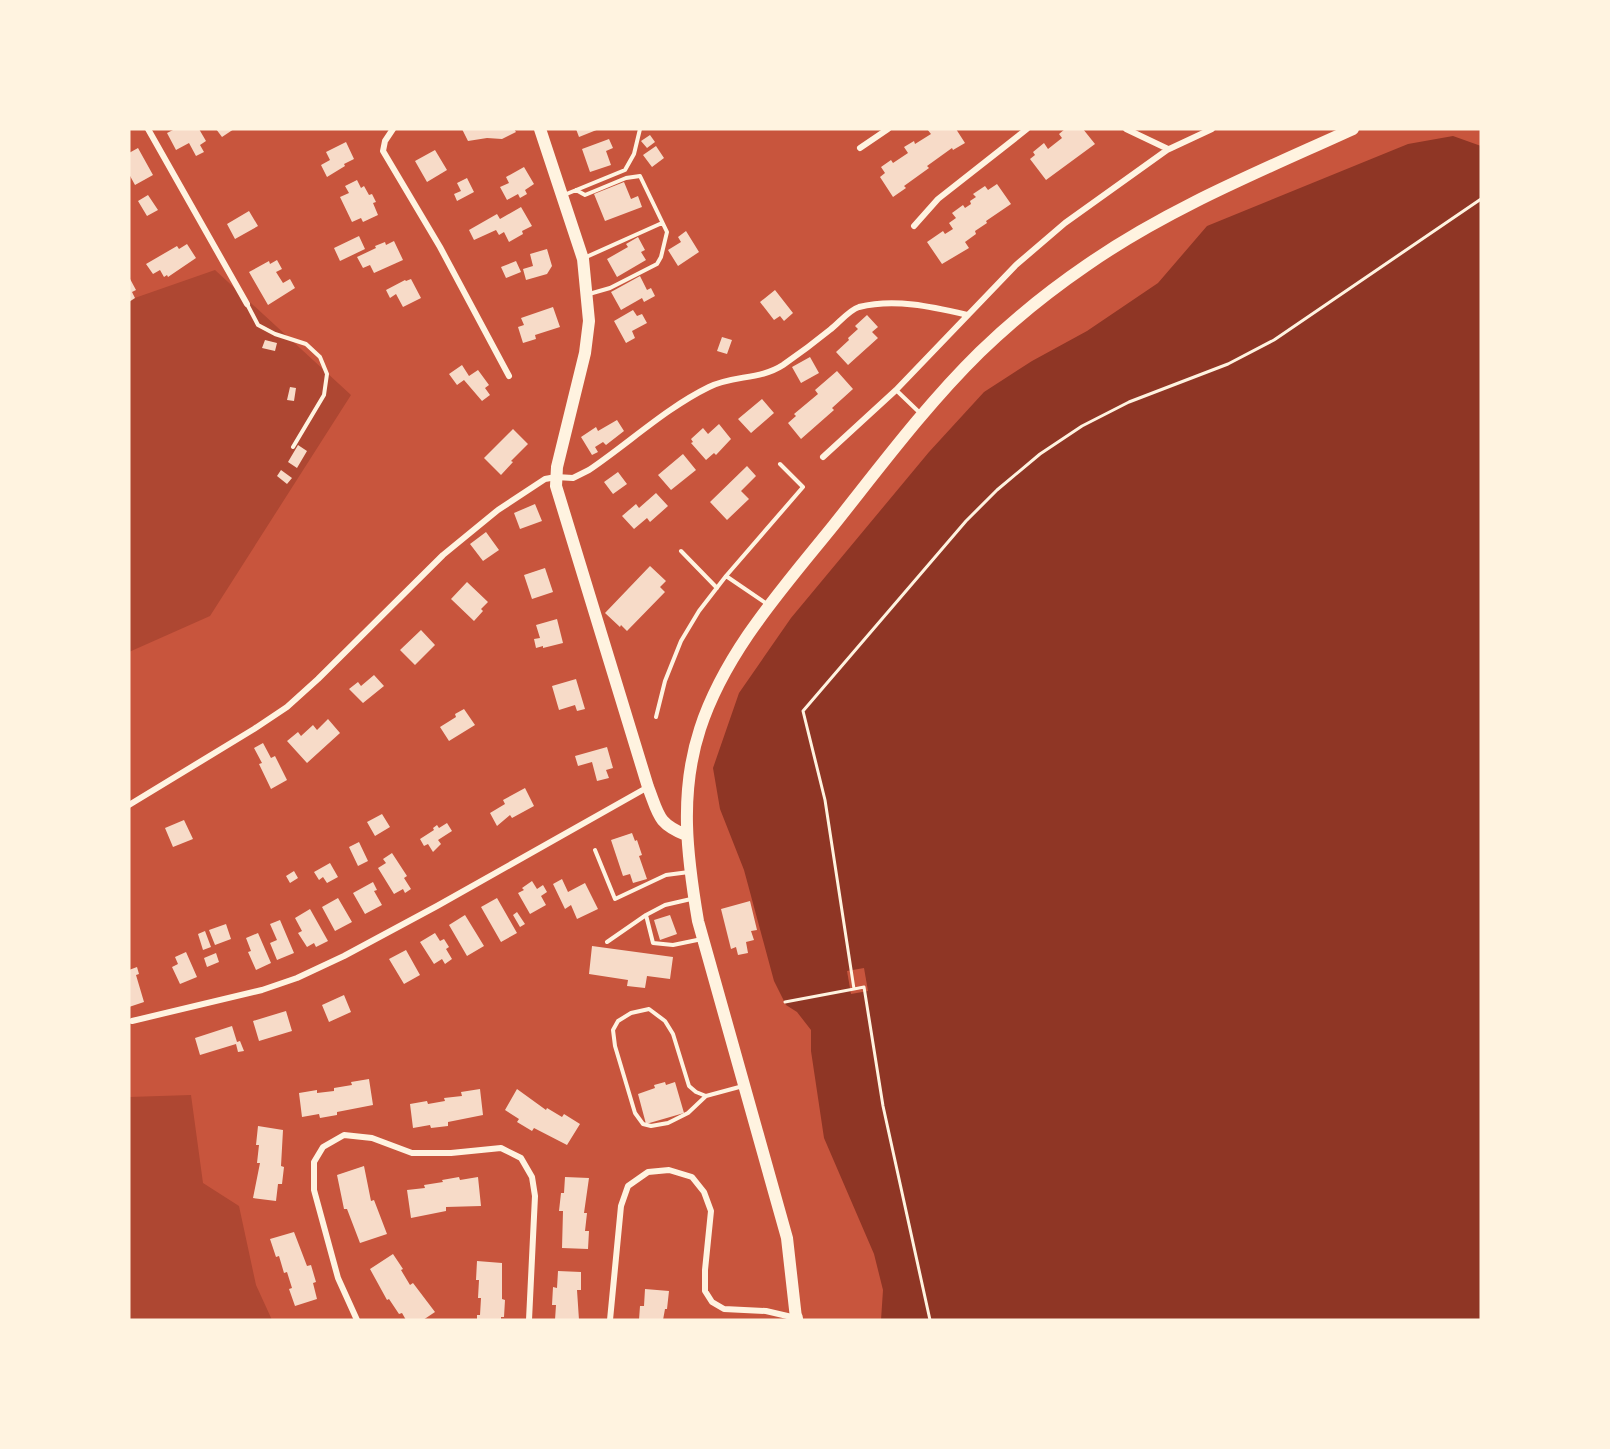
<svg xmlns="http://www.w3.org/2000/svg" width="1610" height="1449" font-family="Literata,serif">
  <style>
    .green { fill: #ae4732 }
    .water { fill: #8f3625 }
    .pier { fill: #c8553d }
    .building { fill: #f7dbc8 }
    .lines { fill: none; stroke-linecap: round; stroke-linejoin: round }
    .path { stroke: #fff3e0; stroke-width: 3 }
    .service { stroke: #fff3e0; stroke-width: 4 }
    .minor { stroke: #fff3e0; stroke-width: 6 }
    .primary { stroke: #fff3e0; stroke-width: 12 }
    .trunk { stroke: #fff3e0; stroke-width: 14 }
  </style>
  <rect width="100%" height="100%" fill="#c8553d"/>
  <path class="green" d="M215 270 351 395 210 616 129 652V300Z
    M191 1095 203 1183 239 1206 256 1285 272 1320H129V1097Z"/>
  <path class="water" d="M1453 136 1481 146V1320H881L883 1290 874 1254 824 1138 811 1051V1030L797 1012 786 1005 774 981 744 870 720 809 713 768 739 693 791 618 929 452 984 392 1032 361 1087 331 1158 283 1207 226 1408 144Z"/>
  <path class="pier" d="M864 968 868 991 851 994 847 971Z"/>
  <path class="building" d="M175 129H199L206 141 200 145 204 152 196 156 189 143 176 150 167 133Z
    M216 129H234L222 137Z
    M462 129H514L516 132 502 139 487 138 468 141Z
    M576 129H599L579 137Z
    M927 129H956L965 143 953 150 952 148 927 166 929 168 904 186 906 188 893 197 880 177 885 173 881 167 891 160 893 163 908 153 904 147 914 141 915 144 931 134Z
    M1065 129H1083L1095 144 1046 180 1030 159 1035 155 1033 152 1044 143 1048 149 1062 138 1059 134Z
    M650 135 655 142 647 148 641 141Z
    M609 139 613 148 606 151 611 165 590 172 582 149Z
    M346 142 354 159 344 164 345 166 327 177 321 165 330 160 326 152Z
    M656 146 664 158 652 167 643 155Z
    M138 148 153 175 135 185 129 174V153Z
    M435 150 447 170 427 182 415 161Z
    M524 167 534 184 525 190 527 194 520 198 518 194 507 200 500 187 509 183 506 177Z
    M467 178 474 192 457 201 454 194 461 191 457 183Z
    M357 180 361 188 364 186 369 195 372 194 376 202 373 203 378 215 363 222 361 218 352 222 340 197 349 193 345 186Z
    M624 182 631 199 638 196 642 207 605 221 594 194Z
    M997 184 1011 204 986 221 987 223 975 231 976 234 965 242 969 248 942 264 927 242 943 231 945 234 953 229 949 223 956 218 952 213 963 205 965 208 971 204 970 201 976 197 973 194 985 186 988 190Z
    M148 195 158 210 147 216 138 201Z
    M521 207 532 226 522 231 523 234 509 242 504 232 499 235 496 230 474 240 469 230 497 214 500 219Z
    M249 211 258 226 235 239 227 224Z
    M686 231 699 252 678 266 668 250 681 242 678 237Z
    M359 236 365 249 340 261 334 248Z
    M638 237 645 250 641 252 646 260 617 277 607 259 628 247 626 244Z
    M394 241 403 260 374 273 370 265 363 268 357 257 376 248 375 246 385 242 386 245Z
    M187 244 196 258 168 277 167 275 164 277 160 270 153 274 146 264 177 246 179 249Z
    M547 249 552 266 547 274 526 280 523 269 533 266 530 254Z
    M277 260 282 269 276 272 283 283 290 279 295 288 268 305 249 272 269 261 270 264Z
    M516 261 521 272 506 278 501 267Z
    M640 276 647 290 651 288 655 296 644 302 642 298 621 310 611 292Z
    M129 277 136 290 132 292 135 298 129 302Z
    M411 279 421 298 403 307 396 294 390 298 386 290 405 280 406 281Z
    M775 290 793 313 784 321 780 316 774 320 760 302Z
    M553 307 560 327 535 335 536 339 523 343 518 327 524 325 521 318Z
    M633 310 637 316 642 314 647 323 632 331 635 338 626 343 614 321Z
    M867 315 878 327 872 332 878 338 848 365 836 352 849 340 848 338 858 329 855 326Z
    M722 337 732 340 727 354 717 351Z
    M265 340 277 343 275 351 262 348Z
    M810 357 819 373 801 383 792 367Z
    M462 365 469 376 478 370 489 385 485 388 490 395 482 401 464 380 457 385 449 374Z
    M837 371 853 389 832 408 834 410 801 439 788 423 796 416 794 414 818 394 815 390Z
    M290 387 296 388 294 401 287 400Z
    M762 399 774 413 751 433 738 419Z
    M617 420 624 431 606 445 603 442 595 447 598 452 592 455 581 437 596 427 598 431Z
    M719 424 731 439 716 455 714 453 706 460 691 443 693 442 691 439 703 428 708 434Z
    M513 429 528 444 511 461 513 462 501 475 484 458Z
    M298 445 307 451 297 468 288 462Z
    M683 454 696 470 671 490 658 475Z
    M747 466 756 476 741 491 749 499 727 520 710 502Z
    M281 470 292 478 287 484 277 476Z
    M618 472 627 484 613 494 604 482Z
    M656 493 668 506 650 522 647 518 634 529 622 516 636 504 639 508Z
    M535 504 542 521 520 529 514 513Z
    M486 532 499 550 483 561 470 544Z
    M650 566 666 581 660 587 665 592 627 631 621 625 620 627 605 613Z
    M545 568 553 592 532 599 524 575Z
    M467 582 488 602 481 609 483 611 474 621 451 599Z
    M557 619 563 643 543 648V646L536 648 534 639 540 638 536 625Z
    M421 630 435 645 415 665 400 650Z
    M374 675 384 686 363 703 349 689 358 682 361 686Z
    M576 679 585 709 577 711 575 705 559 710 552 686Z
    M464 709 475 725 449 741 440 727 456 717 455 714Z
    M328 719 340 733 307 763 287 741 298 732 301 736 313 725 317 730Z
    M263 743 271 758 275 756 287 780 271 789 259 764 262 763 254 748Z
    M607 747 613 768 606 770 609 778 597 781 592 762 578 766 575 756Z
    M525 788 534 806 512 818 510 815 497 826 490 813 505 804 503 800Z
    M382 814 390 827 375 836 367 822Z
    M184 820 193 839 173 847 165 828Z
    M447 823 452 831 438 840 441 844 433 852 428 844 424 846 420 839 434 830 433 828 437 825 439 828Z
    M632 833 635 841 637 840 642 855 639 856 647 879 633 883 630 874 623 876 611 840Z
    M359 842 368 861 358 866 349 847Z
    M392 853 407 876 404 878 411 889 405 893 403 889 394 894 378 868 386 863 383 859Z
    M330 863 338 877 327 883 323 877 319 880 314 872Z
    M294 871 298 878 290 883 286 876Z
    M562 879 568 892 585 883 598 909 577 919 571 905 565 909 553 884Z
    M532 881 537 889 543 885 547 892 541 896 546 905 530 914 518 893 524 890 522 888Z
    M373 882 377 890 374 891 382 905 365 914 353 893Z
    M338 898 352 922 335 931 322 907Z
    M497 898 517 933 501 942 481 907Z
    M750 901 757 930 751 931 754 940 746 942 748 953 738 955 736 947 731 949 721 909Z
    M310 909 328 941 316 947 314 943 307 947 298 933 302 931 295 918Z
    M517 912 525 924 520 927 513 915Z
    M465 915 484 946 467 956 449 925Z
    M670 915 677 934 660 940 654 920Z
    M280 920 294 953 277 960 270 943 277 940 270 924Z
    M226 924 231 939 215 945 209 930Z
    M205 931 211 947 203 950 198 934Z
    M258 933 271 963 256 970 248 952 251 951 246 938Z
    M435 933 440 941 444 939 449 947 446 949 452 959 445 964 442 959 434 964 420 942Z
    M592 946 673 957 670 979 647 976 645 988 627 986 628 980 589 974Z
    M406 950 420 975 404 984 389 959Z
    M186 952 197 977 180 984 172 967 178 964 175 957Z
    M216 953 219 962 207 967 204 958Z
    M137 967 139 974 136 975 144 1002 129 1007V970Z
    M344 995 351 1012 329 1022 322 1005Z
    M286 1011 292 1031 259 1041 253 1021Z
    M232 1026 237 1042 240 1041 244 1051 238 1052 236 1044 200 1055 195 1038Z
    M369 1079 373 1105 337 1112V1115L320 1118 319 1114 302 1117 299 1093 317 1090V1093L334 1091V1088L352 1085 351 1082Z
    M665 1082 666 1085 675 1082 684 1113 646 1124 638 1094 655 1088 654 1085Z
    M480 1089 483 1115 448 1122V1126L431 1128 430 1125 413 1128 410 1104 427 1101 428 1104 445 1101 444 1098 462 1096 461 1092Z
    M517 1089 546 1110 547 1108 562 1117 564 1114 580 1124 567 1145 534 1128 532 1131 517 1122 519 1119 505 1110Z
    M258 1126 283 1130 281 1166 284 1167 282 1184H278L276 1201 253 1198 260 1163H257L259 1145H256Z
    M364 1166 371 1201 374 1200 387 1234 360 1243 347 1209H344L337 1175Z
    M459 1177 460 1180 478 1177 481 1206 446 1207V1211L411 1218 407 1190 425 1188 424 1185 443 1182 442 1180Z
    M565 1177 589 1178 584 1213H587L585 1231H589L588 1249 562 1248 563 1211H559L561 1193H564Z
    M294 1232 307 1266 311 1265 316 1282 313 1283 317 1299 295 1306 289 1289 292 1288 287 1272 284 1273 279 1256 276 1257 270 1239Z
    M393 1254 403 1269 401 1270 410 1285 413 1283 435 1312 423 1320H406L402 1313 399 1314 389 1299 387 1300 370 1269Z
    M477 1261 502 1263V1299L505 1300 504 1317H501V1320H477V1315H480L481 1298H478L479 1280H476Z
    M558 1271 581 1272V1290H577L579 1320H555L556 1305H552L553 1287 557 1288Z
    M645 1289 669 1291 667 1309H665L663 1320H639L640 1306H644Z"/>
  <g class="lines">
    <path class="path" d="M785 1002 854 989
      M930 1320 883 1106 864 987 854 989 825 800 803 711 966 521 997 490 1040 454 1082 426 1129 402 1228 364 1274 340 1481 199"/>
    <path class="service" d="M576 190 585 195 626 178 640 176 667 232 661 257 657 264 610 288 589 294
      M564 195 625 170 634 154 640 129
      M584 258 662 223
      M247 304 258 325 275 334 306 344 320 357 327 374 324 395 293 447
      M896 390 920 413
      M681 551 717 588
      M726 576 767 604
      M656 717 665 681 681 641 699 611 726 576 803 487 780 464
      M595 850 615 899 666 875 689 872
      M691 899 665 905 646 915 653 943 673 945 702 939
      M607 942 646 915
      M706 1096 696 1092 689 1086 673 1034 665 1021 649 1009 631 1013 618 1021 613 1030 615 1046 635 1113 643 1124 651 1126 668 1123 688 1113 706 1096 743 1086"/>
    <path class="minor" d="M148 129 247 304
      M393 129 385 141 383 151 440 247 509 376
      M1126 129 1168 149
      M860 148 888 129
      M914 226 938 199 1027 129
      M823 457 896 390 1016 265 1065 223 1167 150 1212 129
      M129 805 254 729 287 707 318 679 443 555 498 510 545 479 556 477 573 478 589 470C629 443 666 408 709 387 733 375 760 380 783 365 799 354 815 342 831 329 839 323 849 310 859 307 895 298 933 307 968 315
      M132 1021 262 990 297 978 344 956 437 906 648 787
      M357 1320 338 1278 314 1190V1162L323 1147 344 1135 372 1138 412 1153H451L501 1148 521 1158 532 1177 535 1196 529 1320
      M610 1320 621 1206 628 1186 648 1172 669 1170 692 1177 704 1192 711 1211 705 1270V1291L712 1302 724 1309 766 1311 796 1318"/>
    <path class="primary" d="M540 129 583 259 589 321 585 353 557 467 556 486 648 787C659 815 657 823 686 835
      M796 1318 787 1238 698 921C687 856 679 793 700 729 725 652 783 588 833 526 880 467 926 405 980 352 1013 320 1049 291 1087 265 1169 208 1263 170 1353 129"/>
    <path class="trunk" d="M796 1318V1320"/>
  </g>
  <rect width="1610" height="1449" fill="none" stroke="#fff3e0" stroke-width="261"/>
</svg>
